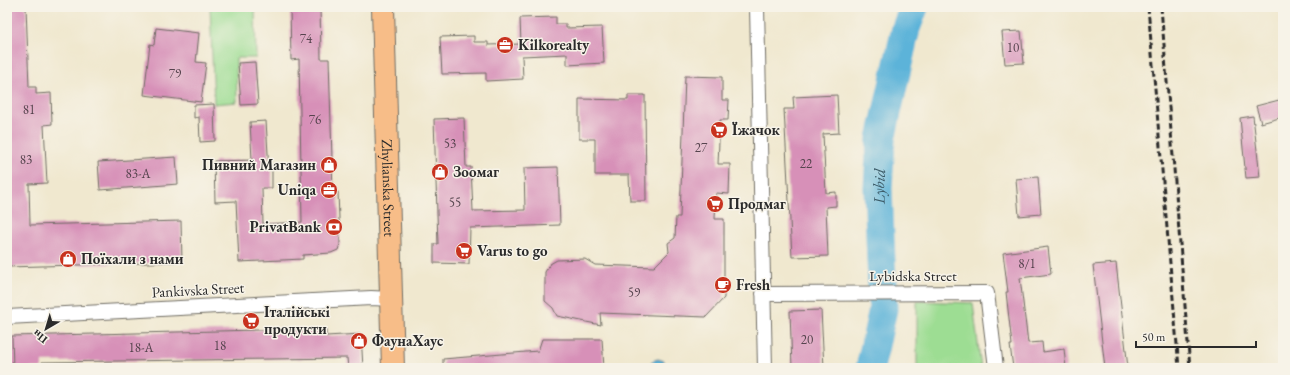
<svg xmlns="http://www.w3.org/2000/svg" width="1290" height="375" font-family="'EB Garamond',serif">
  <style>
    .green { fill: #9ddd93; stroke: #64845f }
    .water { fill: #5cb3d9; stroke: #446f82 }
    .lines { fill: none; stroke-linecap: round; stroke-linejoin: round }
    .river { stroke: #5cb3d9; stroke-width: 29 }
    .building { fill: #d790b8 }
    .minor-casing { stroke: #706d64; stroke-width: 16 }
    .primary-casing { stroke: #706d64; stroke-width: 24 }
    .minor { stroke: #fff; stroke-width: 14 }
    .primary { stroke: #f7bd88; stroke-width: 22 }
    .rail { stroke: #2b2b2b; stroke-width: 3; stroke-dasharray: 6 3; stroke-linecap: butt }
    .labels { text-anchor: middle; stroke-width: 3; stroke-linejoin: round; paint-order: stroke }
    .number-label { font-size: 13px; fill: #56444e }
    .poi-label { font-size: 15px; font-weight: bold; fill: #2b2b2b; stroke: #f7f3e8; text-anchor: start }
    .street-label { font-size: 15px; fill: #2b2b2b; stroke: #f7f3e8 }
    .water-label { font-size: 16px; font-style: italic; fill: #3c5b68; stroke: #f7f3e8 }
  </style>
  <rect width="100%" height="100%" fill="#f7f3e8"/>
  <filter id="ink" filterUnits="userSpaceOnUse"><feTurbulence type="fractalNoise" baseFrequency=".025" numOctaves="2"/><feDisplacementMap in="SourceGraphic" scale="8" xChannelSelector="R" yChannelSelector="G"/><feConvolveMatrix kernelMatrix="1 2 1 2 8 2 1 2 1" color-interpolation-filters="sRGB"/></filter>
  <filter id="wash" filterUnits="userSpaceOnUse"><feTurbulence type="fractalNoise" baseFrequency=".012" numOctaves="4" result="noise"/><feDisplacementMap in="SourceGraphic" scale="16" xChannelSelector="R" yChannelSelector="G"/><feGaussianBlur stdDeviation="0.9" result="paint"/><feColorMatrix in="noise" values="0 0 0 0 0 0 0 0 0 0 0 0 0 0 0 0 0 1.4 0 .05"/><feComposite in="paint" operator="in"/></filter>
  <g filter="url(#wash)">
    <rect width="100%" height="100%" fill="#f0e8cf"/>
    <path class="green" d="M210 7H255L256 58H236L237 102 214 104Z
      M917 301 973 303 981 368H917Z"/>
    <path class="water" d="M658 359 664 361 667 368H649L652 361Z"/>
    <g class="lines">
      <path class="river" id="s1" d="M870 368 883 309 878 188 881 139 906 28 914 7"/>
    </g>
    <g id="blocks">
      <path class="building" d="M7 7H26L29 87H36V94L51 93 52 124 44 125 47 183 29 184 30 225 181 221 182 262 7 267Z
        M290 7H320L321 59H329L333 192H338L340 244 338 250 331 253 303 255V259L239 262 236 201 215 202 214 161 252 160 250 122 266 121 269 170H272V188H262L263 224 302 222 299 59 291 60Z
        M556 17V24H566V28L602 27 604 63 567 65V54L522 56 523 79 486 81V73L442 74 440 37 474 36V42H488V45L521 44 520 18Z
        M156 28 199 33 196 62 206 63 201 102 144 95 150 44 154 45Z
        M1021 31 1024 63 1005 64 1002 32Z
        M255 62 258 104 241 105 238 63Z
        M685 76 722 77V100H729L728 120H720L718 164H730L729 194 716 193 715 219H724V298L706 317 600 313 601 325 557 316 553 308 545 301V272L550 264 557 260 585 259 595 265 654 267 669 252 668 243 675 238 676 217H680Z
        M628 95H645L646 201H630L629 175H595V139H579V99L628 100Z
        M837 95 839 133 823 134 826 193 836 192V206L826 207 828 256 792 257 784 109H794L793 97Z
        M1283 99V117L1261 123 1256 106Z
        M214 104 215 141 200 142 199 117 194 118V105Z
        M1253 116 1260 177 1246 178 1240 118Z
        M464 118 466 167H471L473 211 525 210 524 168 558 167 560 225 470 228 469 264 434 263V244H438L434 119Z
        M176 157 178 184 100 190 98 162Z
        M1038 177 1041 214 1019 216 1016 179Z
        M1048 247 1051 274 1020 278 1028 343 1042 342 1043 352 1064 349 1066 368H1013L1010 345H1012L1006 292H1008L1003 253Z
        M1116 263 1128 368H1105L1093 265Z
        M821 310 824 368H792L790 311Z
        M259 330H326V336L361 334 363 368H348L347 358 42 362V368H13L12 336Z
        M542 339H602L604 368H443V359L538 351Z"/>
    </g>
  </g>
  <g filter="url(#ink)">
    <use href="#blocks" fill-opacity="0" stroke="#706d64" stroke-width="1"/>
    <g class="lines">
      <g class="minor-casing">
        <path id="minor" d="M757 7 765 368
          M763 294 987 293 996 368
          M7 317 371 298 391 299"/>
      </g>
      <g class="primary-casing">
        <g id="primary">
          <path id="s2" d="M383 7 393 368"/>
        </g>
      </g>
      <use href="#minor" class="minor"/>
      <use href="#primary" class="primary"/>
      <path class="rail" d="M1148 7 1179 368
        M1161 7 1190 368"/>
    </g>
  </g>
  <defs>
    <g id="office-disc" transform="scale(0.9)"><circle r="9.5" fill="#c8321e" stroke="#f7f3e8"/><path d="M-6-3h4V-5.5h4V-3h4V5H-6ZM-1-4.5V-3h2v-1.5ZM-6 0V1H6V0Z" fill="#fff"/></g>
    <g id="supermarket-disc" transform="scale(0.9)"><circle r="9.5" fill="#c8321e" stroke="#f7f3e8"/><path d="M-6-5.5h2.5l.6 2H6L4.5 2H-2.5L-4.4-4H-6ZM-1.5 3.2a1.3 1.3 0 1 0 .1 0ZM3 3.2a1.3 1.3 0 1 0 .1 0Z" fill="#fff"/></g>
    <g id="shop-disc" transform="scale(0.9)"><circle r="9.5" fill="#c8321e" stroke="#f7f3e8"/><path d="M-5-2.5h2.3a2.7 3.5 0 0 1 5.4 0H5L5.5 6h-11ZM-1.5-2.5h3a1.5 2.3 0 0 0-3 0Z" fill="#fff"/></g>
    <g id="bank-disc" transform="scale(0.9)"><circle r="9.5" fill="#c8321e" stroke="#f7f3e8"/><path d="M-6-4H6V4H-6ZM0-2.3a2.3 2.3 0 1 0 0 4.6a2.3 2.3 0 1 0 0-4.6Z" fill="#fff"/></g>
    <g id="cafe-disc" transform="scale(0.9)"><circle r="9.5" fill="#c8321e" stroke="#f7f3e8"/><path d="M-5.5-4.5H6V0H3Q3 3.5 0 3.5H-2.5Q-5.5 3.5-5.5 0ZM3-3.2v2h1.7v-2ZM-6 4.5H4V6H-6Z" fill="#fff"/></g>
  </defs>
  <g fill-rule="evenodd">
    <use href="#office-disc" x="505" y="45"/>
    <use href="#supermarket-disc" x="719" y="130"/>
    <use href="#shop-disc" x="329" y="165"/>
    <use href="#shop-disc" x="440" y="172"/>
    <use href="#office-disc" x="329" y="190"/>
    <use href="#supermarket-disc" x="715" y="204"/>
    <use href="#bank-disc" x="334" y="227"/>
    <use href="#supermarket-disc" x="464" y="251"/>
    <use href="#shop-disc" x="68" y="259"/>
    <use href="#cafe-disc" x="723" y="285"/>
    <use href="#supermarket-disc" x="251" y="321"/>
    <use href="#shop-disc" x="359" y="341"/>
  </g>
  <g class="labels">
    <g class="number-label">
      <text x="306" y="43">74</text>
      <text x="1013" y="52">10</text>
      <text x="175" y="78">79</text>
      <text x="29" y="114">81</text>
      <text x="315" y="124">76</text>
      <text x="450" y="148">53</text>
      <text x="701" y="152">27</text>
      <text x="26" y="164">83</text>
      <text x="806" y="168">22</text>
      <text x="138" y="178">83-А</text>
      <text x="455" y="207">55</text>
      <text x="1027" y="268">8/1</text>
      <text x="634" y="297">59</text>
      <text x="807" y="344">20</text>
      <text x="220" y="350">18</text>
      <text x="141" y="352">18-А</text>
    </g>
    <g class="poi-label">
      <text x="518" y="50">Kilkorealty</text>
      <text x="732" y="135">Їжачок</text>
      <text x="316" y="170" text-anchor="end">Пивний Магазин</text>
      <text x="453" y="177">Зоомаг</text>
      <text x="316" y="195" text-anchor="end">Uniqa</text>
      <text x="728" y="209">Продмаг</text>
      <text x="321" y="232" text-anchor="end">PrivatBank</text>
      <text x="477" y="256">Varus to go</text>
      <text x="81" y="264">Поїхали з нами</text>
      <text x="736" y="290">Fresh</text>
      <text x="264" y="317">Італійські<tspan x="264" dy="17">продукти</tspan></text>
      <text x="372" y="346">ФаунаХаус</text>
    </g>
    <g class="street-label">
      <text dy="5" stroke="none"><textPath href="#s2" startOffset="181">Zhylianska Street</textPath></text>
      <text x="913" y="281">Lybidska Street</text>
      <text transform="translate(198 290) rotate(-3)" y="5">Pankivska Street</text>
    </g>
    <g class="water-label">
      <text dy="6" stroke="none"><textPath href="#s1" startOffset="183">Lybid</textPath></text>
    </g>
  </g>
  <rect width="1290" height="375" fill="none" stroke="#f7f3e8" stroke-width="24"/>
  <g transform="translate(46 329) rotate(218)" stroke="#f7f3e8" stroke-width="3" paint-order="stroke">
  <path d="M0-3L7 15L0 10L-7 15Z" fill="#2b2b2b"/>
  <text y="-6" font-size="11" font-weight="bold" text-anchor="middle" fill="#2b2b2b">Пн</text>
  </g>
  <path d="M1136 341v6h120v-6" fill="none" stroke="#2b2b2b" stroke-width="2"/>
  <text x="1142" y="341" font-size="12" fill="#2b2b2b" stroke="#f7f3e8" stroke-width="3" paint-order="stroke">50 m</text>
</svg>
